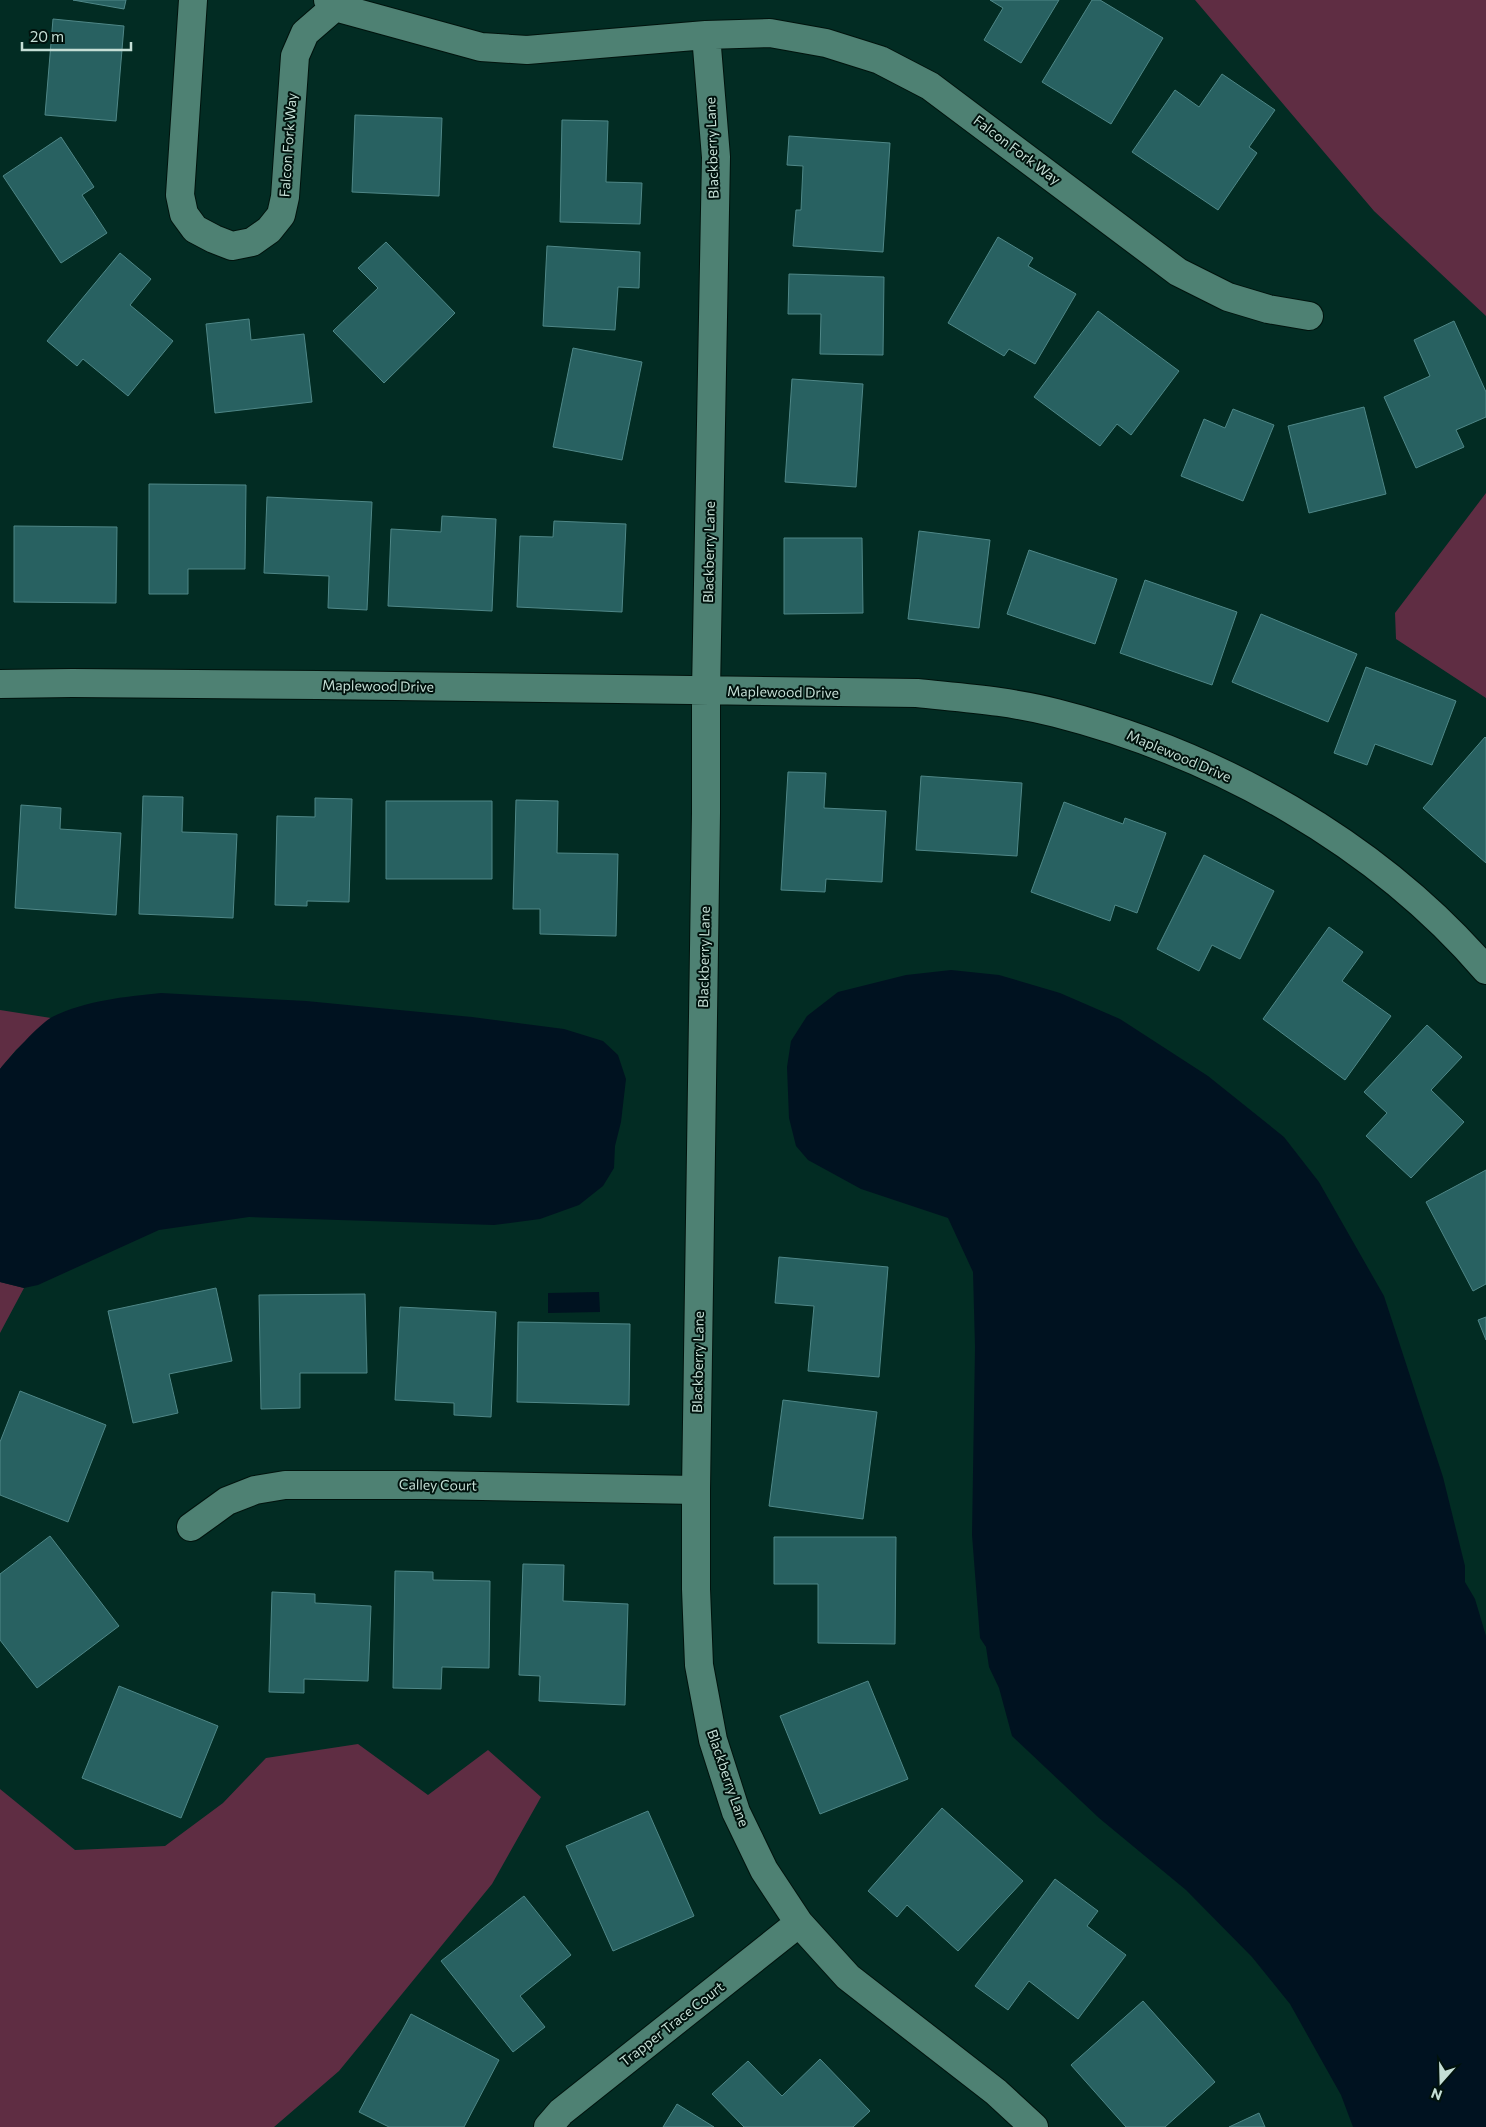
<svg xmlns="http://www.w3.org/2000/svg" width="1486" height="2127" font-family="Commissioner,sans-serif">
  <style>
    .green { fill: #5f2d43 }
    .water { fill: #001220 }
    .building { fill: #286161; stroke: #4f8787 }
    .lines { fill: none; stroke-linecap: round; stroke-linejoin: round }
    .minor-casing { stroke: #00130d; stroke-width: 30 }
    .minor { stroke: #4e8173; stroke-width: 28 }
    .labels { text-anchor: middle; stroke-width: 4; stroke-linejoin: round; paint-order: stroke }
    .street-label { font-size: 14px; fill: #c5dfd6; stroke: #00120d }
  </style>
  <rect width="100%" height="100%" fill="#022c23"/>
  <path class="green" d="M1195 0H1486V316L1374 211Z
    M1486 493V698L1396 639 1395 613Z
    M0 1010 51 1018 16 1050 0 1069Z
    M0 1282 24 1288 0 1333Z
    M358 1744 428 1795 488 1750 541 1797 492 1884 339 2071 274 2127H0V1789L75 1850 165 1846 223 1803 266 1758Z"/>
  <path class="water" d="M951 970 999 975 1060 993 1120 1019 1208 1076 1284 1137 1319 1182 1384 1296 1443 1477 1465 1566V1582L1475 1599 1486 1636V2127H1353L1341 2095 1290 2004 1252 1957 1186 1890 1099 1818 1012 1736 999 1688 989 1667 986 1647 980 1638 972 1535 975 1347 973 1272 948 1218 861 1189 808 1160 796 1146 789 1118 787 1067 791 1041 807 1016 838 992 906 975Z
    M161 993 306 1001 472 1017 564 1029 603 1041 618 1055 626 1079 621 1122 615 1146 614 1168 603 1186 579 1205 540 1219 494 1225 249 1217 159 1230 38 1285 24 1288 0 1282V1069C11 1056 38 1025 52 1017 87 1000 124 997 161 993Z
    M599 1292 600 1312 548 1313V1293Z"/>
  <path class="building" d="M73 0H126L124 9Z
    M990 0H1059L1021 63 984 40 1003 8Z
    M1092 0H1100L1163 38 1111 124 1042 82Z
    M53 19 124 26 116 121 45 115Z
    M1222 74 1275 110 1249 147 1257 153 1218 210 1132 152 1175 90 1199 107Z
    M355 115 442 118 439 196 352 192Z
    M562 120 608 121 606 182 642 183 640 224 560 222Z
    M789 136 890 143 883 252 793 246 796 210H801L803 166 787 165Z
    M61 137 94 187 82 195 107 233 61 263 3 176Z
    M998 237 1033 258 1028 266 1076 294 1035 364 1009 349 1004 356 948 323Z
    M386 242 455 313 384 383 333 331 378 288 358 268Z
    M547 246 640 252 639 288 618 287 615 330 543 326Z
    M120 253 151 279 130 305 173 341 128 396 83 359 77 366 47 341Z
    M789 274 884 277 883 355 820 354 821 314H788Z
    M1098 311 1179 371 1131 435 1117 424 1100 446 1034 397Z
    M249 319 251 340 304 334 312 402 215 413 206 324Z
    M1454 321 1486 392V417L1456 430 1464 447 1416 468 1384 397 1430 376 1414 340Z
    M573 348 642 362 622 460 553 447Z
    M792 379 863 384 856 487 785 482Z
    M1364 407 1386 494 1309 513 1288 426Z
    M1233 409 1274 425 1243 501 1181 476 1204 419 1225 428Z
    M149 484 246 485 245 569H188V594H149Z
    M267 497 372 502 367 610 328 608 329 576 264 573Z
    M442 516 496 519 492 611 388 606 391 529 441 532Z
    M554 521 626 524 622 612 517 607 520 536 553 537Z
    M14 526 117 527 116 603 14 602Z
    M919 531 990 540 979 628 908 619Z
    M784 538H862L863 613 784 614Z
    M1029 550 1117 579 1095 644 1007 614Z
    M1145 580 1237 612 1212 685 1120 653Z
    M1261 614 1357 654 1328 722 1232 682Z
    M1366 667 1456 701 1432 765 1375 744 1367 765 1334 753Z
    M1485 737 1486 738V863L1423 808Z
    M788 772 826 773 824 808 886 811 882 882 826 879 825 892 781 890Z
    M921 776 1022 783 1017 856 916 850Z
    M143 796 183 797 182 832 237 834 233 918 139 914Z
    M315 798 352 799 349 902 307 901V906L275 905 277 816 315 817Z
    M516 800 558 801 557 853 618 854 616 936 540 934V909H513Z
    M386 801H492V879H386Z
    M1064 802 1123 824 1125 818 1166 833 1137 913 1115 905 1110 921 1031 892Z
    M21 805 61 808 60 829 121 833 116 915 15 908Z
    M1204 855 1274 891 1240 959 1212 945 1199 971 1157 949Z
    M1329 927 1363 952 1342 981 1391 1016 1345 1080 1263 1019Z
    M1427 1025 1462 1057 1431 1090 1464 1122 1411 1178 1366 1136 1387 1113 1364 1092Z
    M1486 1170V1284L1473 1291 1426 1202Z
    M779 1257 888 1267 879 1377 808 1371 814 1306 775 1303Z
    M216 1288 232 1361 169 1374 178 1413 133 1423 108 1311Z
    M365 1294 367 1373H300V1408L261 1409 259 1295Z
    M400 1307 496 1312 491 1417 454 1415V1403L395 1400Z
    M1486 1317V1340L1478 1320Z
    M518 1322 630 1324 629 1405 517 1402Z
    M20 1391 106 1425 68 1522 0 1495V1442Z
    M783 1400 877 1412 863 1519 769 1506Z
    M50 1536 119 1626 37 1688 0 1640V1574Z
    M774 1537H896L895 1644 818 1643V1584H774Z
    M523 1564 564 1565 563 1601 628 1604 625 1705 539 1701 540 1676 519 1675Z
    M395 1571 433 1572V1580L490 1581 489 1668 442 1667 441 1689 393 1688Z
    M272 1592 315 1594V1603L371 1606 368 1681 304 1679V1693L269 1692Z
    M868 1681 908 1779 820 1814 780 1716Z
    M119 1686 218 1726 181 1818 82 1778Z
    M942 1808 1023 1881 958 1951 907 1905 897 1917 868 1891Z
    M648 1811 694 1916 613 1951 566 1846Z
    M1055 1879 1098 1911 1087 1926 1126 1955 1078 2019 1029 1981 1008 2010 975 1986Z
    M524 1896 571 1955 520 1996 545 2027 513 2052 441 1961Z
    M1143 2001 1215 2082 1165 2127H1126L1071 2065Z
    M411 2014 499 2060 464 2127H389L359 2112Z
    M820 2059 870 2111 853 2127H744L712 2094 748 2061 782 2096Z
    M677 2104 714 2127H663Z
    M1259 2113 1265 2127H1229Z"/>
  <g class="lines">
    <g class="minor-casing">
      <path id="minor" d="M193 0 180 195 184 214 195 229 214 239 232 246 252 242 269 230 281 215 285 197 295 56 305 33 335 7
        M328 0 335 7 481 47 527 50 706 35 770 33 826 43 880 60 930 86 1178 272 1228 297 1268 309 1309 316
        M706 35 716 157 706 691V813L696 1490V1589L699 1665 713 1740 736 1812 764 1870 799 1923 848 1977 996 2092 1034 2127
        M0 684 72 683 318 685 917 693C964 698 1010 701 1056 713 1217 754 1377 843 1486 970
        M191 1527 227 1501 255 1490 285 1485H426L696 1490
        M548 2127 561 2112 799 1923"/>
    </g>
    <use href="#minor" class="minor"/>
  </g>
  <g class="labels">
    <g class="street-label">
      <text transform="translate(288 145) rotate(-86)" y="5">Falcon Fork Way</text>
      <text transform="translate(712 148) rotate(-92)" y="5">Blackberry Lane</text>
      <text transform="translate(1017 150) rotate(37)" y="5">Falcon Fork Way</text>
      <text transform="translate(709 552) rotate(-89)" y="5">Blackberry Lane</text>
      <text transform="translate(378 686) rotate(1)" y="5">Maplewood Drive</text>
      <text transform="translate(783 692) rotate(1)" y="5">Maplewood Drive</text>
      <text transform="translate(1179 756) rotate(23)" y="5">Maplewood Drive</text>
      <text transform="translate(704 957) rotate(-89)" y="5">Blackberry Lane</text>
      <text transform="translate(698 1362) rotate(-89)" y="5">Blackberry Lane</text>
      <text transform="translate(438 1485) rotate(1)" y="5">Calley Court</text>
      <text transform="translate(728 1778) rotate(71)" y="5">Blackberry Lane</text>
      <text transform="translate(672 2024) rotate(-38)" y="5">Trapper Trace Court</text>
    </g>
  </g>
  <g transform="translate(1441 2082) rotate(200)" stroke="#00120d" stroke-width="4" paint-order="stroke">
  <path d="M0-4L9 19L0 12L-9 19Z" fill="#c5dfd6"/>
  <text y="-8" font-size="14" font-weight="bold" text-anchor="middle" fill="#c5dfd6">N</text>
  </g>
  <path d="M22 42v8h109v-8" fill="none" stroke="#c5dfd6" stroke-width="2.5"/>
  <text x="30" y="42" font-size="15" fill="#c5dfd6" stroke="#00120d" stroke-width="4" paint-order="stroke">20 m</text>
</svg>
